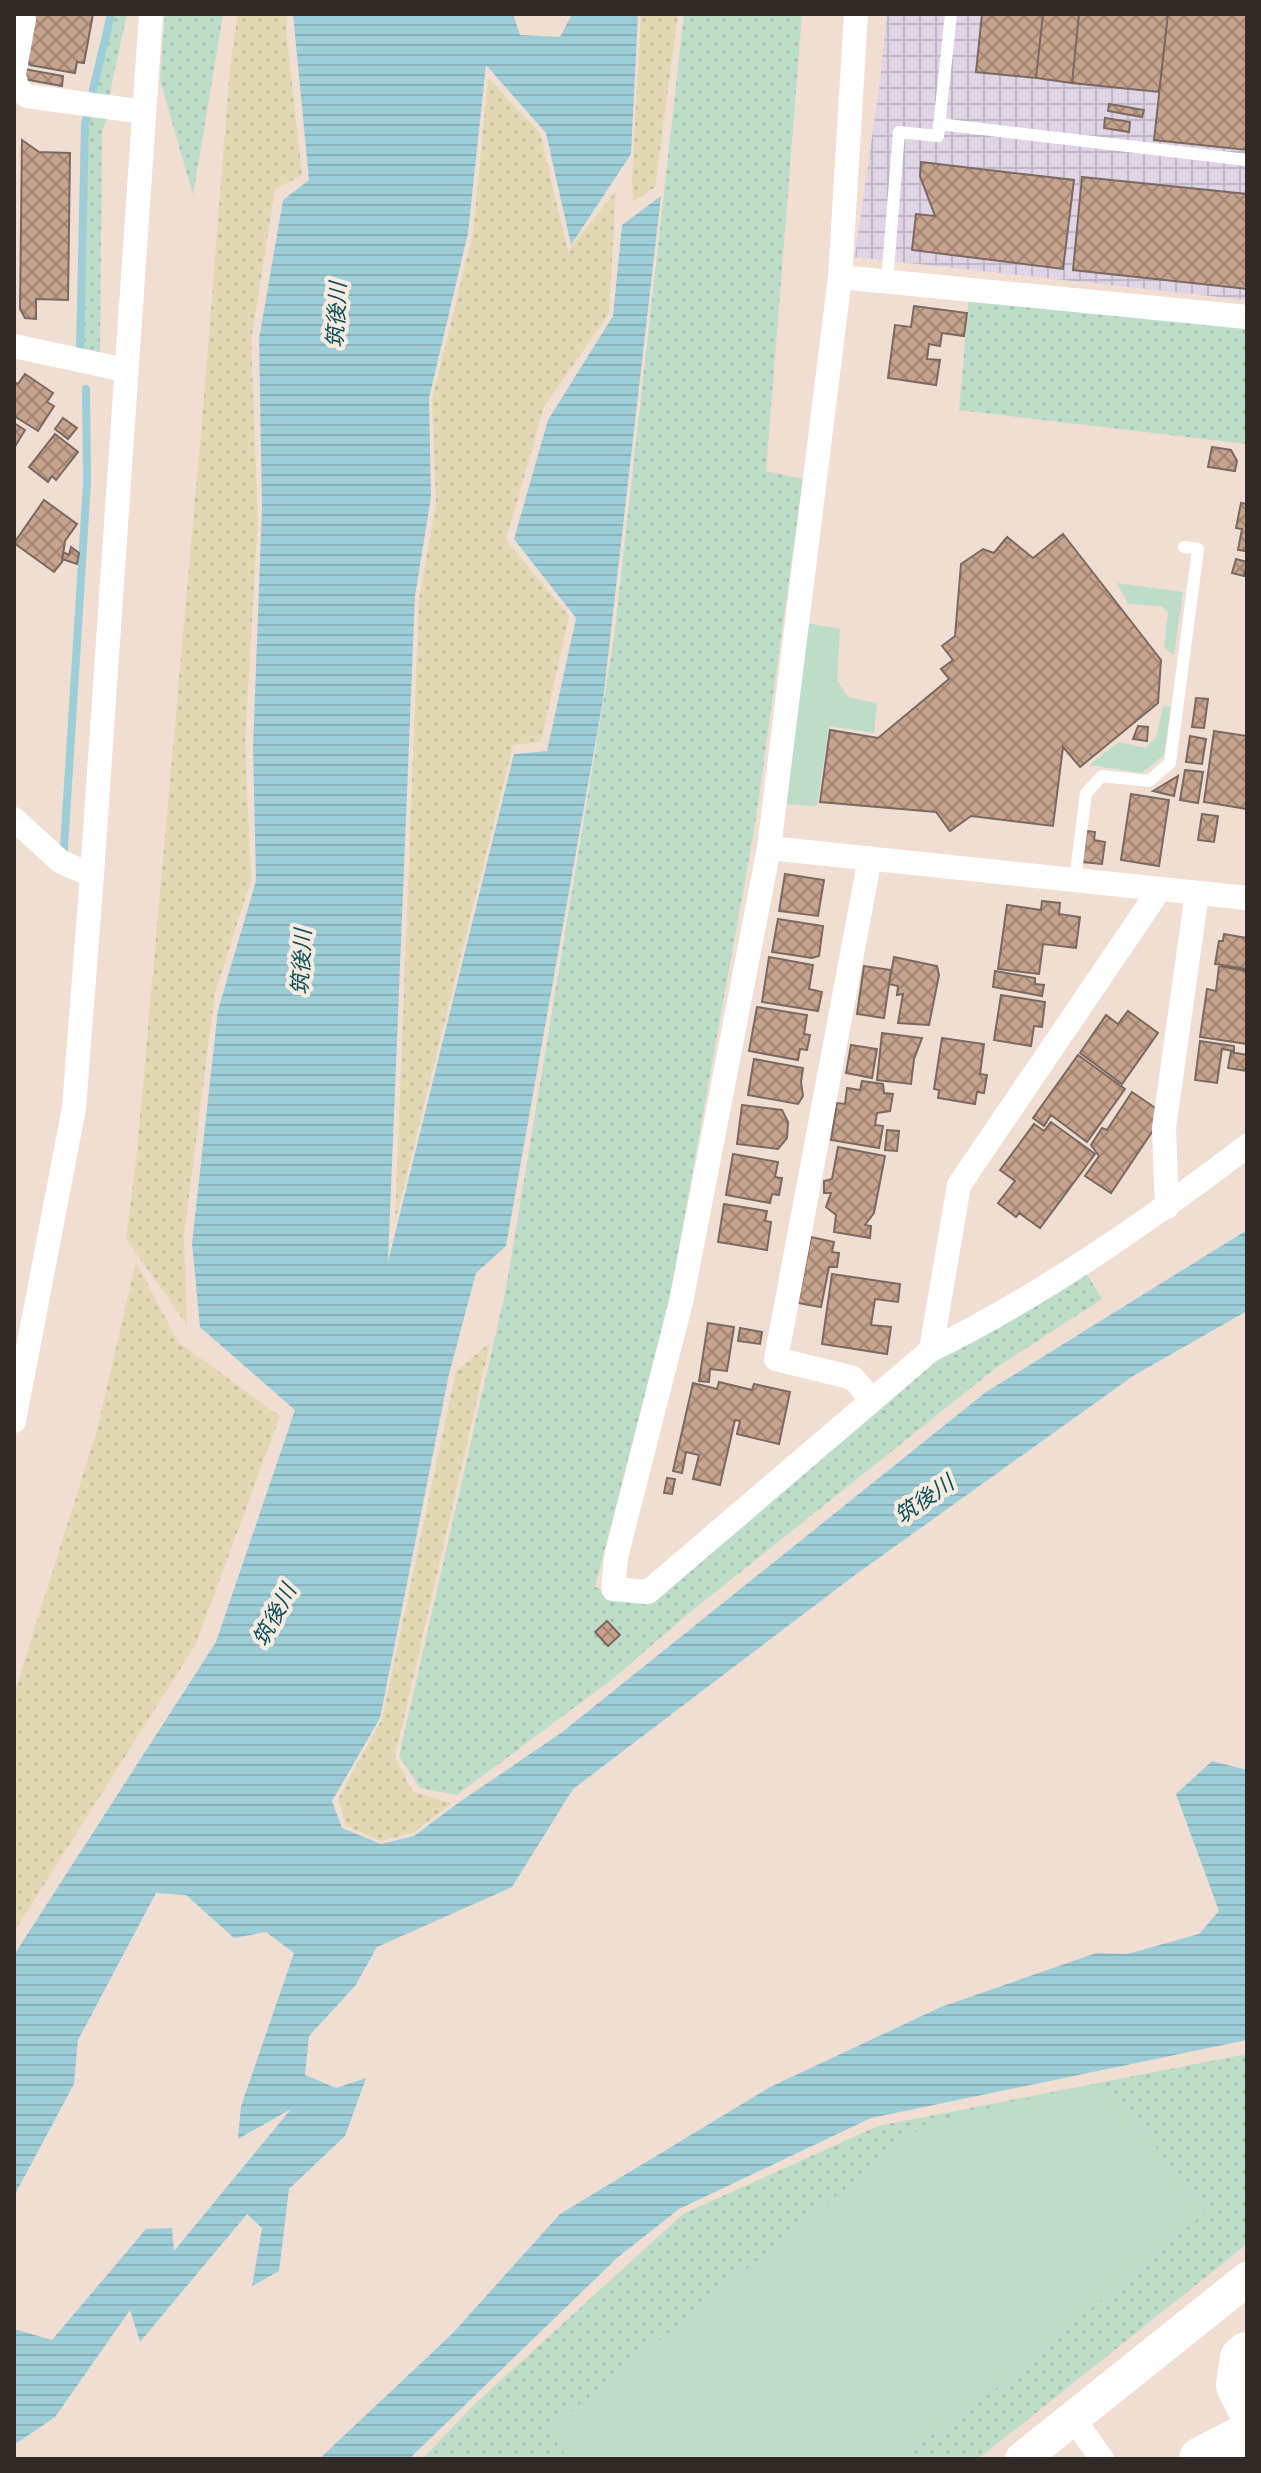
<svg xmlns="http://www.w3.org/2000/svg" width="1261" height="2473" font-family="'Roboto Condensed','Noto Sans JP',sans-serif">
  <style>
    .industrial { fill: url(#industrial-grid) }
    .grass { fill: url(#grass-dots) }
    .sand { fill: url(#sand-dots) }
    .green { fill: #bdddc9 }
    .water { fill: url(#water-rules) }
    .lines { fill: none; stroke-linecap: round; stroke-linejoin: round }
    .stream { stroke: #9dced8; stroke-width: 8 }
    .building { fill: url(#building-cross-hatch); stroke: #796960; stroke-width: 2 }
    .lane { stroke: #fff; stroke-width: 12 }
    .street { stroke: #fff; stroke-width: 24 }
    .secondary { stroke: #fff; stroke-width: 34 }
    .highway { stroke: #fff; stroke-width: 44 }
    .labels { text-anchor: middle; stroke-width: 8; stroke-linejoin: round; paint-order: stroke }
    .water-label { font-size: 22px; font-style: italic; fill: #044f5a; stroke: #fdebe0 }
  </style>
  <defs>
    <pattern id="industrial-grid" width="8" height="8" patternUnits="userSpaceOnUse" patternTransform="scale(2)"><rect width="8" height="8" fill="#dfd3e6"/><path d="M0 4h8M4 0v8" fill="none" stroke="#c0b5c5"/></pattern>
    <pattern id="grass-dots" width="8" height="8" patternUnits="userSpaceOnUse" patternTransform="scale(2)"><rect width="8" height="8" fill="#bdddc9"/><path d="M2 2h.1M6 6h.1" fill="none" stroke="#a3beac" stroke-width="1.8" stroke-linecap="round"/></pattern>
    <pattern id="sand-dots" width="8" height="8" patternUnits="userSpaceOnUse" patternTransform="scale(2)"><rect width="8" height="8" fill="#e2d8b3"/><path d="M2 2h.1M6 6h.1" fill="none" stroke="#c2ba9a" stroke-width="1.8" stroke-linecap="round"/></pattern>
    <pattern id="water-rules" width="6" height="5" patternUnits="userSpaceOnUse" patternTransform="scale(2)"><rect width="6" height="5" fill="#9dced8"/><path d="M0 2.5h6" fill="none" stroke="#88b1b9"/></pattern>
    <pattern id="building-cross-hatch" width="8" height="8" patternUnits="userSpaceOnUse" patternTransform="scale(2)"><rect width="8" height="8" fill="#c7a38d"/><path d="M0 0l8 8M0 8l8-8" fill="none" stroke="#a28573"/></pattern>
  </defs>
  <rect width="100%" height="100%" fill="#f0ded3"/>
  <path class="industrial" d="M887 14H1247V300L855 257 880 81Z"/>
  <path class="grass" d="M113 14H127L109 97 93 95Z
    M165 14H223L193 195 160 80Z
    M684 14H802L766 471 803 479 755 825 670 1297 595 1587 646 1605 944 1354 1085 1271 1102 1299 997 1367 683 1618 615 1677 457 1795 420 1788 399 1756 506 1289 614 638Z
    M91 114 109 115 102 131 100 353 82 351 87 124Z
    M969 296 1247 322V444L959 410Z
    M1247 2054V2244L978 2459H422L477 2402 683 2214 878 2126Z"/>
  <path class="sand" d="M238 14H288L286 30 302 175 275 189 251 341 258 519 245 742 251 880 215 993 184 1235 187 1325 126 1239 137 1152 205 387 230 67Z
    M641 14H678L655 187 633 202 632 179Z
    M488 78 540 133 568 251 616 191 609 313 544 407 506 540 569 616 541 742 513 745 395 1223 419 598 436 504 432 400 473 233Z
    M136 1262 178 1342 280 1416 196 1644 14 1932V1694L97 1430Z
    M490 1343 395 1757 413 1792 452 1803 414 1832 381 1841 346 1826 338 1799 382 1719 456 1371Z"/>
  <path class="green" d="M1117 583 1183 592 1174 655 1164 648 1168 613 1162 606 1128 604Z
    M802 622 840 629 837 680 848 697 877 703 874 733 829 726 817 806 783 804Z
    M1163 706 1171 707 1164 755 1142 773 1089 765 1119 742 1145 748 1156 737Z
    M1104 2082 1207 2211 991 2393 899 2459H569L547 2431 926 2123Z"/>
  <path class="water" d="M293 14H513L520 35 560 37 572 14H638L631 154 571 245 546 133 486 65 468 233 429 398 431 497 415 596 388 1262 514 754 547 751 576 618 514 539 548 420 613 316 622 225 661 196 603 700 506 1246 476 1273 449 1374 380 1718 332 1801 342 1828 381 1844 414 1836 458 1803 561 1733 986 1392 1247 1230V1311L1133 1376 855 1575 573 1789 512 1887 377 1947 355 1986 309 2036 305 2075 336 2088 366 2078 345 2136 289 2189 279 2271 252 2286 262 2228 247 2214 140 2342 130 2310 55 2417 14 2445V2329L52 2340 146 2229 172 2228 174 2251 291 2109 238 2139 241 2106 294 1953 266 1932 234 1938 186 1895 156 1893 78 2040 74 2084 14 2196V1955L216 1642 295 1410 200 1327 192 1243 218 1010 256 881 253 748 262 507 259 339 283 200 309 180Z
    M1212 1761 1247 1770V2040L871 2118 679 2209 617 2258 409 2459H319L452 2334 560 2214 770 2087 941 2007 1096 1953 1127 1954 1199 1934 1219 1911 1176 1794Z"/>
  <g class="lines">
    <path class="stream" d="M80 350 85 124 111 14
      M64 848 87 483 86 389"/>
  </g>
  <path class="building" d="M34 14H93L84 63 77 62 75 73 30 65 25 59Z
    M982 14H1043L1036 78 976 72Z
    M1043 14H1079L1072 83 1036 78Z
    M1079 14H1168L1159 92 1072 83Z
    M1168 14H1247V150L1154 140Z
    M24 69 63 76 62 86 23 79Z
    M1109 104 1144 110 1142 117 1108 111Z
    M1105 118 1130 122 1129 132 1104 128Z
    M22 140 39 152 70 153 68 300 36 299V319L25 318 20 309Z
    M921 162 1074 180 1063 269 912 250 916 214 935 216 920 176Z
    M1082 177 1247 194V289L1073 270Z
    M914 306 967 313 964 336 942 333 940 346 929 344 927 359 940 360 936 385 888 378 895 325 911 327Z
    M25 374 53 393 47 402 54 406 38 431 14 416V382L18 384Z
    M63 418 77 428 68 439 55 429Z
    M14 423 25 430 14 448Z
    M55 434 78 452 56 480 52 476 48 482 29 467Z
    M1212 447 1231 450 1237 461 1235 471 1208 467Z
    M44 500 77 524 65 541 62 562 54 572 14 543Z
    M1241 503 1247 504 1246 551 1238 550 1242 529 1236 528Z
    M1063 534 1161 660 1158 703 1080 767 1063 747 1053 826 971 816 950 831 936 812 820 802 830 730 878 738 949 679 941 669 953 660 942 646 955 636 961 564 983 549 994 553 1007 537 1033 558Z
    M71 547 79 553 77 564 62 559 63 552 69 555Z
    M1236 559 1247 562 1244 576 1232 573Z
    M1196 698 1208 699 1204 728 1192 727Z
    M1138 726 1148 727 1147 741 1133 739Z
    M1214 731 1247 736V809L1204 802Z
    M1190 736 1206 739 1202 764 1186 762Z
    M1185 770 1203 772 1198 803 1180 800Z
    M1178 776 1174 796 1153 791Z
    M1131 794 1169 800 1159 866 1121 860Z
    M1202 814 1218 816 1214 842 1198 840Z
    M1087 831 1095 832 1094 840 1105 842 1102 864 1082 862Z
    M785 874 824 880 818 916 779 911Z
    M1042 901 1060 903 1059 914 1080 917 1076 948 1043 944 1039 974 998 969 1007 905 1041 910Z
    M778 919 823 926 819 956 812 958 772 952Z
    M1224 934 1247 938V969L1215 964 1219 941H1223Z
    M769 957 813 965 809 989 822 992 818 1011 762 1002Z
    M894 957 937 966 939 975 929 1025 898 1023 903 994 897 995 898 986 889 984Z
    M864 966 891 970 884 1018 857 1014Z
    M1219 966 1247 971V1044L1200 1037 1207 989 1216 991Z
    M995 971 1035 978V984L1044 985 1042 996 993 987Z
    M1001 995 1045 1002 1042 1027 1034 1026 1031 1046 994 1040Z
    M757 1007 807 1015 804 1034 810 1035 807 1050 800 1049 798 1060 749 1051Z
    M1128 1011 1158 1033 1122 1084 1080 1053 1106 1015 1118 1024Z
    M882 1033 922 1038 914 1059 911 1084 877 1080Z
    M942 1038 984 1044 980 1074 987 1075 984 1093 977 1092 975 1104 938 1098 939 1090 934 1089Z
    M1200 1041 1234 1046V1051L1222 1049 1217 1083 1195 1080Z
    M851 1045 877 1049 872 1078 846 1073Z
    M1231 1052 1247 1055V1071L1228 1068Z
    M1078 1055 1125 1089 1087 1142 1051 1115 1044 1126 1033 1118Z
    M754 1059 803 1068 801 1082 803 1096 798 1104 748 1095Z
    M862 1081 883 1084 884 1093 893 1094 890 1111 877 1113 875 1125 883 1126 879 1148 831 1140 837 1103 845 1104 847 1088 860 1090Z
    M1132 1092 1164 1114 1111 1193 1085 1176 1099 1156 1091 1145 1102 1128 1107 1130Z
    M742 1105 782 1110 788 1122 787 1138 778 1149 737 1144Z
    M1051 1122 1095 1154 1040 1228 1019 1213 1016 1217 998 1203 1015 1181 1000 1170 1034 1124 1044 1131Z
    M887 1130 899 1131 897 1151 885 1150Z
    M838 1147 885 1156 874 1213 865 1225 871 1226 870 1238 834 1232 836 1215 826 1207 831 1193H824V1181L832 1179Z
    M733 1154 778 1162 775 1177 782 1178 779 1195 772 1194 770 1203 726 1195Z
    M724 1204 767 1211 765 1221 771 1222 767 1250 718 1242Z
    M811 1237 834 1242 832 1252 839 1253 837 1267H829L821 1307 798 1303Z
    M832 1274 900 1284 898 1302 875 1299 871 1325 891 1327 887 1354 822 1344Z
    M708 1323 734 1327 727 1371 710 1369 709 1382 699 1381Z
    M740 1328 762 1332 760 1344 738 1341Z
    M719 1382 752 1390 754 1384 790 1392 779 1444 737 1434 740 1421 735 1420 720 1485 693 1479 699 1455 686 1452 682 1473 673 1471 693 1383 717 1389Z
    M667 1478 675 1479 672 1494 664 1493Z
    M607 1621 620 1635 608 1646 595 1632Z"/>
  <g class="lines">
    <path class="lane" d="M939 124 1247 160
      M887 282 899 132 938 136 951 14
      M1075 880 1086 793 1102 776 1149 781 1170 763 1198 549 1184 547"/>
    <path class="street" d="M856 14 840 277 769 848 681 1302 616 1557 613 1589 648 1592 931 1350C1043 1295 1147 1222 1247 1146
      M14 74 24 19
      M14 76 18 89 27 96 144 112
      M840 277 1247 317
      M14 346 125 370
      M14 819 61 862 92 875
      M769 848 1247 898
      M870 858 776 1359 853 1378 872 1400
      M1167 1207 1164 1128 1197 893
      M931 1350 959 1185 1160 889
      M14 1421 74 1108 92 875 151 14
      M1073 2418 1102 2459"/>
    <path class="secondary" d="M1022 2459 1247 2279"/>
    <path class="highway" d="M1247 2354 1242 2358 1238 2385 1247 2404
      M1201 2459 1247 2435"/>
  </g>
  <g class="labels">
    <g class="water-label">
      <text transform="translate(336 315) rotate(-87)" y="8">筑後川</text>
      <text transform="translate(301 962) rotate(-87)" y="8">筑後川</text>
      <text transform="translate(924 1499) rotate(-35)" y="8">筑後川</text>
      <text transform="translate(274 1615) rotate(-62)" y="8">筑後川</text>
    </g>
  </g>
  <rect width="1261" height="2473" fill="none" stroke="#312a26" stroke-width="32"/>
</svg>
